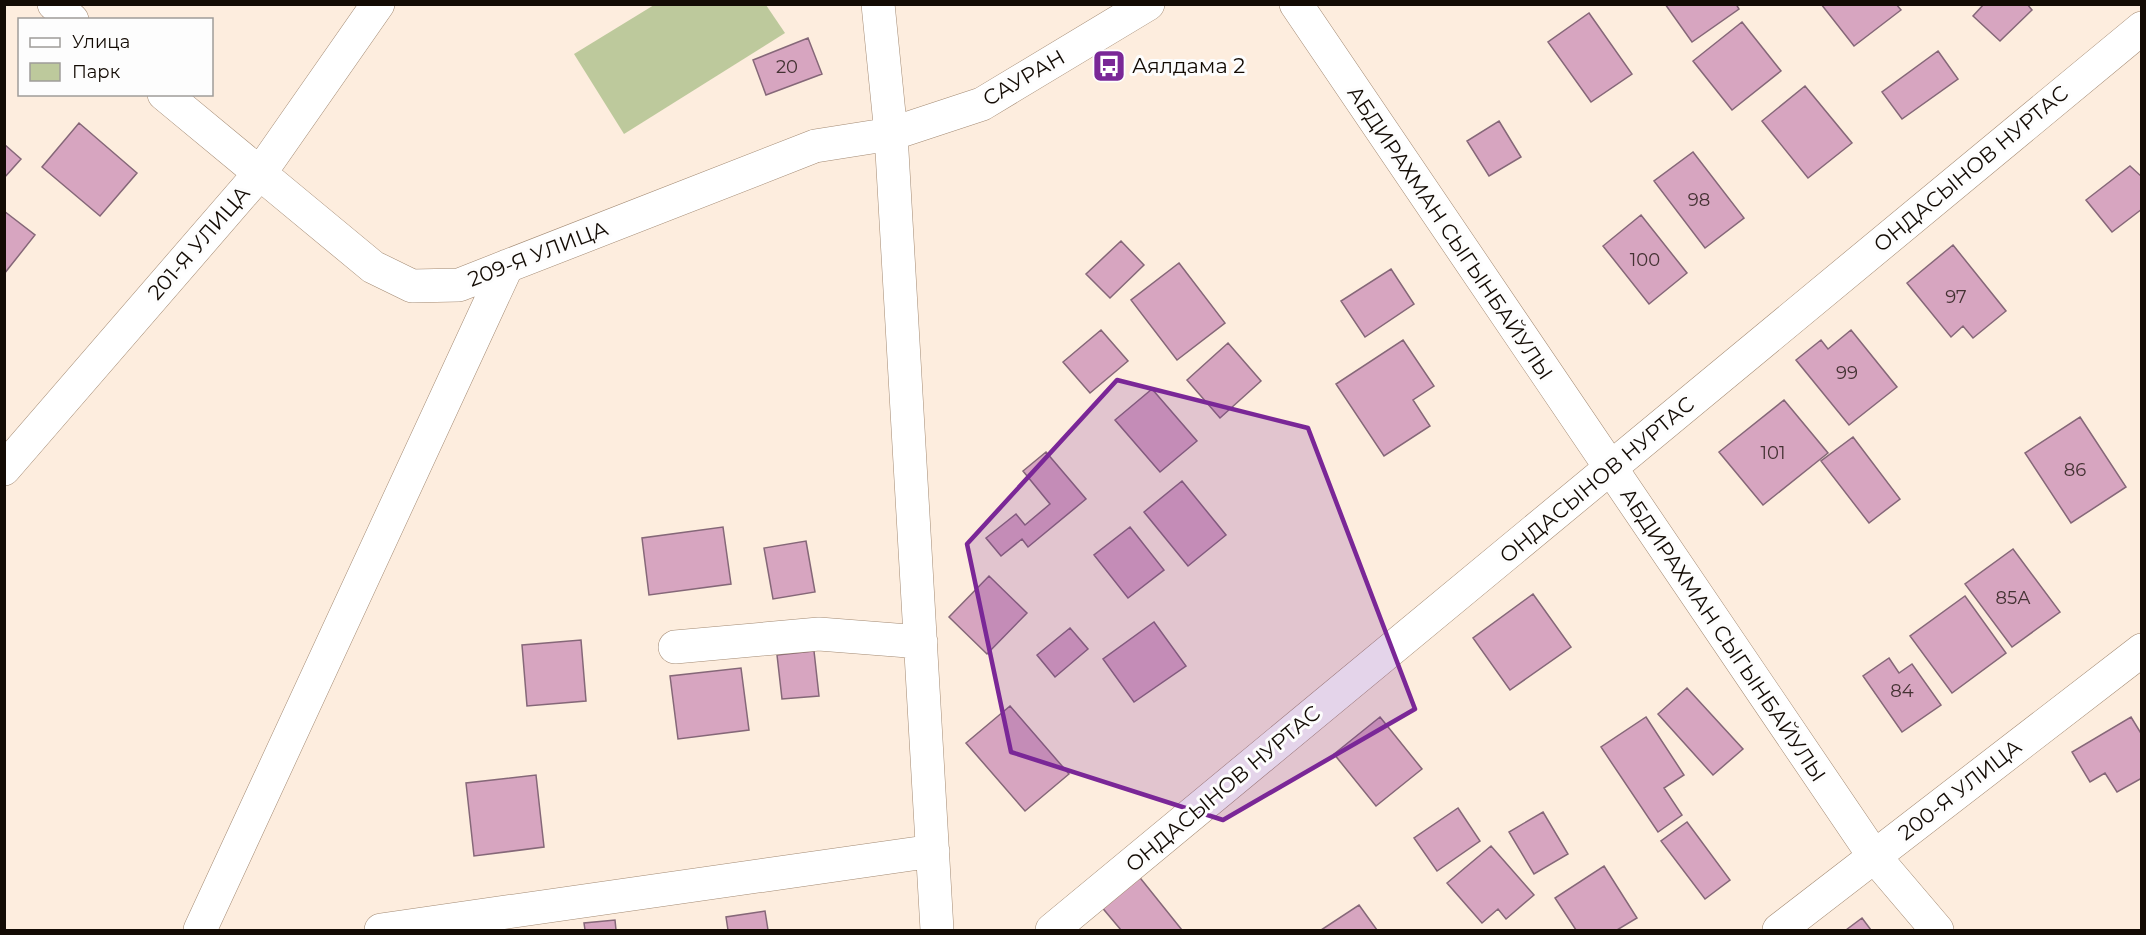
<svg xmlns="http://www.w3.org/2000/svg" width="2146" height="935" font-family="Montserrat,sans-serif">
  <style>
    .green { fill: #bdc99c }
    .building { fill: #d7a5c0; stroke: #856778; stroke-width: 1.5 }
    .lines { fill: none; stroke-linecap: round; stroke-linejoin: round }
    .minor-casing { stroke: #a38a73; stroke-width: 34 }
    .minor { stroke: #fff; stroke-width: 33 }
    .marked { fill: #7a2797; fill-opacity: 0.2; stroke: #7a2797; stroke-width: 4.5; stroke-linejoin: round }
    .labels { text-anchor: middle; stroke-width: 6; stroke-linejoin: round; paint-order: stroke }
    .number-label { font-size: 18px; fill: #443233 }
    .poi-label { font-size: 21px; fill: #130b04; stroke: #fdfdfd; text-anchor: start }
    .street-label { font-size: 21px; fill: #130b04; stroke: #fdfdfd }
  </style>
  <rect width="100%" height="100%" fill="#fdedde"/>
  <path class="green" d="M654 5H766L785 33 624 134 574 54Z"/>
  <path class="building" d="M1665 4H1736L1739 9 1692 42Z
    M1821 4H1896L1901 10 1854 46Z
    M1984 4H2027L2032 10 2000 41 1973 16Z
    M1589 13 1632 74 1591 102 1548 42Z
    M1742 22 1781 71 1732 110 1693 61Z
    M808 38 822 74 766 95 753 60Z
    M1938 51 1958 79 1902 119 1882 92Z
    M1805 86 1852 143 1808 178 1762 121Z
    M1499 121 1521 157 1489 176 1467 141Z
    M79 123 137 173 100 216 42 167Z
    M4 144 21 159 4 178Z
    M1693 152 1744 218 1705 248 1654 181Z
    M2130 166 2142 177V209L2112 232 2086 200Z
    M4 211 35 235 4 274Z
    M1641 215 1687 273 1649 304 1603 246Z
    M1121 241 1144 265 1110 298 1086 274Z
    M1953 245 2006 311 1973 338 1963 326 1951 337 1907 283Z
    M1179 263 1225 323 1177 360 1131 300Z
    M1391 269 1414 304 1365 337 1341 301Z
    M1101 330 1128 361 1090 393 1063 362Z
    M1851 330 1897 387 1849 425 1796 360 1821 340 1828 349Z
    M1403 340 1434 386 1413 400 1430 426 1384 456 1336 384Z
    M1228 343 1261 381 1220 418 1187 380Z
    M1152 389 1197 441 1160 472 1115 420Z
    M1784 400 1828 453 1763 505 1719 452Z
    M2080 417 2126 487 2071 523 2025 453Z
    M1853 437 1900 499 1869 523 1821 461Z
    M1046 452 1086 499 1028 547 1022 539 1001 556 986 538 1016 514 1025 525 1050 504 1023 471Z
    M1182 481 1226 535 1188 566 1144 512Z
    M723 527 731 584 649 595 642 538Z
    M1130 527 1164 570 1128 598 1094 555Z
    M806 541 815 592 773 599 764 548Z
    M2013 549 2060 612 2012 647 1965 584Z
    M989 576 1027 613 987 654 949 617Z
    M1533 594 1571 647 1510 690 1473 638Z
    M1965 596 2006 653 1952 693 1910 636Z
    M1154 622 1186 666 1134 702 1103 659Z
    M1070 628 1088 649 1055 677 1037 655Z
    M581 640 586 701 527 706 522 645Z
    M814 651 819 696 782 699 777 655Z
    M1889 658 1899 673 1912 664 1941 705 1902 732 1863 676Z
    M741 668 749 730 678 739 670 676Z
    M1687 688 1743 749 1713 775 1658 714Z
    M1010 706 1069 774 1025 811 966 743Z
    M1380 717 1422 769 1376 806 1334 754Z
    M1646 717 1684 775 1664 788 1682 815 1658 832 1601 747Z
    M2131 717 2142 735V778L2117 792 2105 773 2090 782 2072 752Z
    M536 775 544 847 474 856 466 783Z
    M1458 808 1480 841 1437 871 1414 838Z
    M1543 812 1568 854 1534 874 1509 832Z
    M1687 822 1730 880 1705 899 1661 841Z
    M1491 846 1534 895 1506 919 1498 909 1482 923 1447 883Z
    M1604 866 1637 918 1617 930H1576L1555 898Z
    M1137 874 1182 930H1121L1100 905Z
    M1359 905 1377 930H1321Z
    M765 911 768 930H728L726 917Z
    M1862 918 1871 930H1846Z
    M615 920 616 930H585L584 923Z"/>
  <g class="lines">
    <g class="minor-casing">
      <path id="minor" d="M54 4 72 20
        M878 4 891 134 937 930
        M1296 4 1874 856 1937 930
        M164 94 373 267 412 286 459 285 815 146 891 134 982 104 1148 4
        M4 469 260 173 378 4
        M675 647 819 634 921 642
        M200 930 507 266
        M381 930 933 851
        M1052 930 2142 28
        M1779 930 2142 650"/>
    </g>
    <use href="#minor" class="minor"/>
  </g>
  <path class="marked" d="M1117 380 1308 428 1415 709 1223 820 1011 752 967 544Z"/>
  <defs>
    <g id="bus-square" transform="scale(1.725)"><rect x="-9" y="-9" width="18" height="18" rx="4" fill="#7a2797" stroke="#fdfdfd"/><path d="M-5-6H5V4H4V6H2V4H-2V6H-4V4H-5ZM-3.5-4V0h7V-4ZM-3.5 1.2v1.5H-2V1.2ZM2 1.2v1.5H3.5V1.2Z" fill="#fff"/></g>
  </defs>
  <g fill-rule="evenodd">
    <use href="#bus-square" x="1109" y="66"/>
  </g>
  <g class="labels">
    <g class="number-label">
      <text x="787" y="73">20</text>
      <text x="1699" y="206">98</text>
      <text x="1645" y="266">100</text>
      <text x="1956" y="303">97</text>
      <text x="1847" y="379">99</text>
      <text x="1773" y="459">101</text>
      <text x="2075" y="476">86</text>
      <text x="2013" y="604">85А</text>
      <text x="1902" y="697">84</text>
    </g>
    <g class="poi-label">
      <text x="1132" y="73">Аялдама 2</text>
    </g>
    <g class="street-label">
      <text transform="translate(1024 78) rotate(-30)" y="7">САУРАН</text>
      <text transform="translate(1971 169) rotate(-40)" y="7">ОНДАСЫНОВ НУРТАС</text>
      <text transform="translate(1450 233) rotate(56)" y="7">АБДИРАХМАН СЫГЫНБАЙУЛЫ</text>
      <text transform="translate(199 243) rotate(-49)" y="7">201-Я УЛИЦА</text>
      <text transform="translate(538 254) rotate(-21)" y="7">209-Я УЛИЦА</text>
      <text transform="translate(1597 480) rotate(-40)" y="7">ОНДАСЫНОВ НУРТАС</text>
      <text transform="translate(1723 635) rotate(56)" y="7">АБДИРАХМАН СЫГЫНБАЙУЛЫ</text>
      <text transform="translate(1223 789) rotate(-40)" y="7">ОНДАСЫНОВ НУРТАС</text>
      <text transform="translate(1960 790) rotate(-38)" y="7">200-Я УЛИЦА</text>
    </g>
  </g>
  <rect width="2146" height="935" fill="none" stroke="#130b04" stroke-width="12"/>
  <rect x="18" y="18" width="195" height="78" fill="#fdfdfd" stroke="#9f9c99" stroke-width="1.5"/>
  <rect x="30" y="38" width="30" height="9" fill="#ffffff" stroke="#9f9c99" stroke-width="1.5"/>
  <text x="72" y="48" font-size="18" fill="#130b04">Улица</text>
  <rect x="30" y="63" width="30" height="18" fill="#bdc99c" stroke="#9f9c99" stroke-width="1.5"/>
  <text x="72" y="78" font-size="18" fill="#130b04">Парк</text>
</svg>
